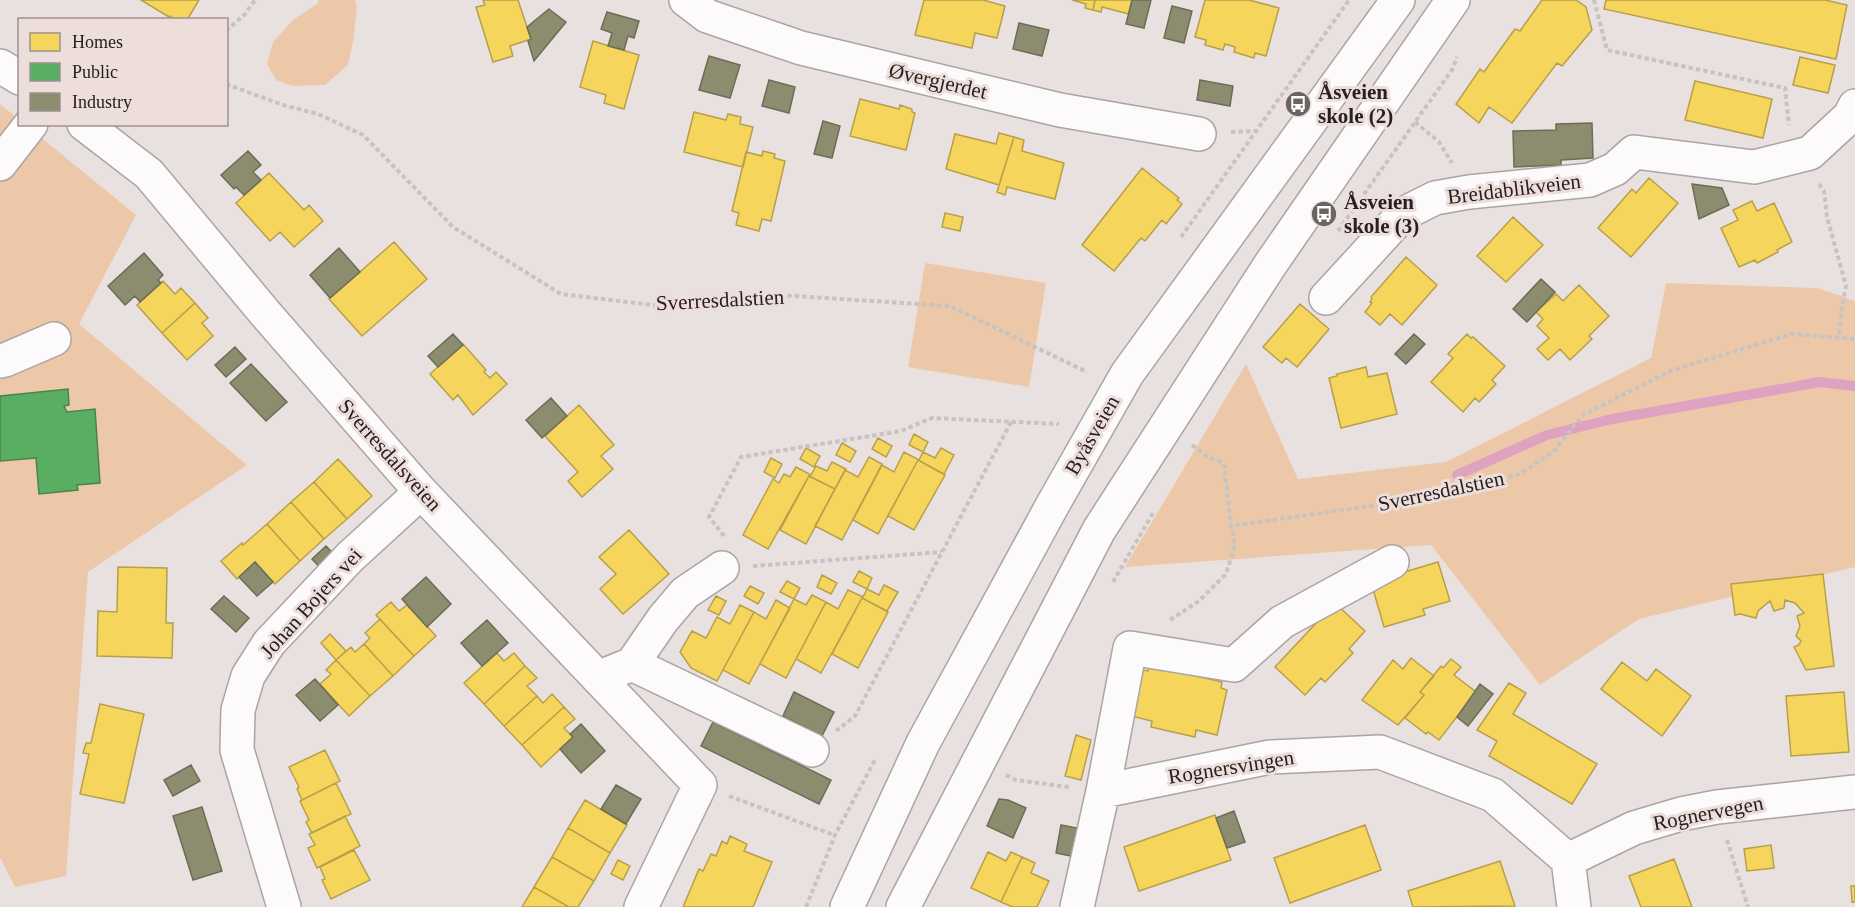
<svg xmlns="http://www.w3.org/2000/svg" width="1855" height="907" font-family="'Times New Roman',serif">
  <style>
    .green { fill: #edc8a8 }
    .homes { fill: #f6d55c; stroke: #b89f4a; stroke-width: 1.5 }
    .public { fill: #5aae61; stroke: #4a834e; stroke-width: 1.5 }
    .industry { fill: #8c8c6e; stroke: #6d6c57; stroke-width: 1.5 }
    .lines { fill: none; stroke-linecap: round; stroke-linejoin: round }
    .stream { stroke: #dfa2c0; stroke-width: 10 }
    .minor-casing { stroke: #aaa4a4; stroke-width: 36 }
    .major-casing { stroke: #aaa4a4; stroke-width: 36 }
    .path { stroke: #c6c3c3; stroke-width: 4; stroke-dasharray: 4.5 3; stroke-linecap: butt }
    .minor { stroke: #fcfafa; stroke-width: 33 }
    .major { stroke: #fcfafa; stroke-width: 33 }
    .labels { text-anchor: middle; stroke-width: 6; stroke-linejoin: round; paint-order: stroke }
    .street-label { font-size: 21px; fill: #262020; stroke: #eddedc }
    .poi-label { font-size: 21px; font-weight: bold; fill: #262020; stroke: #eddedc; text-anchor: start }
  </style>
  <rect width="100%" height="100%" fill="#e9e1e0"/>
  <path class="green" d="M319 0H355L357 7 353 42 348 65 325 85 292 86 276 80 267 64 273 42 294 19 317 4Z
    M0 104 136 215 79 324 247 465 88 572 66 876 15 887 0 857Z
    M925 263 1046 283 1029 387 908 367Z
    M1666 283 1818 288 1855 301V567L1639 619 1540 685 1431 545 1125 567 1246 364 1298 479 1446 462 1651 358Z"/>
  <path class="homes" d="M141 0H199L187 20H176L170 16 169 17Z
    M483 0H518L531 39 510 46 513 56 493 62 476 7 485 5Z
    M924 0H983L1005 6 997 38 975 33 972 48 915 35Z
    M1072 0H1095L1093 10 1085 8 1086 4Z
    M1095 0H1132L1129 14 1102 7 1101 12 1093 10Z
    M1205 0H1249L1279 8 1266 56 1255 53 1254 58 1234 52 1235 47 1225 44 1223 50 1205 45 1206 40 1195 37Z
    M1542 0H1576L1586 7 1592 30 1562 66 1557 63 1512 123 1489 107 1479 123 1456 104 1480 69 1484 72 1515 29 1520 31Z
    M1606 0H1825L1847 5 1836 59 1604 9Z
    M593 41 639 55 624 109 604 103 606 95 580 87Z
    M1800 57 1835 65 1828 93 1793 85Z
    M1695 81 1772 99 1763 138 1685 120Z
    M860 99 899 109 900 105 912 109V112L915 113 906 150 850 136Z
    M694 112 726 120 728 114 741 117 740 124 753 127 743 167 684 152Z
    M999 133 1014 137 999 185 946 169 955 134 996 144Z
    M1014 137 1024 140 1022 151 1064 163 1055 199 1007 187 1005 195 997 192Z
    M763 151 775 154 774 158 785 161 771 221 762 219 759 231 736 225 739 213 732 211 746 152 762 156Z
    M1142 168 1179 198 1177 200 1182 204 1166 224 1162 220 1145 241 1141 238 1114 271 1082 245Z
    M269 173 304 210 309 205 323 221 294 247 280 232 270 241 236 203Z
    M1649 178 1678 203 1631 257 1598 228 1632 189 1636 193Z
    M1752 201 1757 211 1774 203 1792 242 1777 250 1778 252 1757 263 1755 260 1739 267 1721 228 1738 220 1733 210Z
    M945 213 963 217 960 231 942 227Z
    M1513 217 1543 245 1506 282 1477 256Z
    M394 242 427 279 362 336 329 299Z
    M1406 257 1437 285 1402 325 1390 314 1380 325 1365 312 1372 303 1370 302 1372 299 1371 297Z
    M163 281 175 294 181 288 195 303 162 333 137 305Z
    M1579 285 1609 316 1589 336 1592 339 1570 360 1560 349 1548 360 1537 349 1549 338 1537 326 1543 319 1536 312 1556 294 1563 301Z
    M195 303 208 318 202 323 213 336 187 360 162 333Z
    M1300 304 1329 329 1297 367 1286 358 1282 363 1263 347Z
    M1467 334 1471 338 1473 337 1505 366 1492 380 1496 384 1479 402 1475 398 1463 412 1431 382 1453 358 1448 354Z
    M463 344 486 370 484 372 490 378 496 372 507 384 473 415 458 395 453 400 430 374Z
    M1366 367 1368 377 1387 373 1397 414 1341 428 1329 378 1337 376V374Z
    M579 405 614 445 601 456 613 469 582 497 568 481 578 472 545 436Z
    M914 434 928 442 923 452 909 445Z
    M878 438 892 446 886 457 872 449Z
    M842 443 856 451 850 462 836 455Z
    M806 448 820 456 814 467 800 459Z
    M941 448 954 455 944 474 918 460 878 534 853 520 882 465 894 472 904 452 919 460 923 452 935 458Z
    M869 457 882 464 842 540 815 526 845 470 858 477Z
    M771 458 782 464 775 478 764 472Z
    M338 459 372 496 347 519 314 482Z
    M918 460 945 475 914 530 888 516Z
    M832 462 846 469 835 489 809 476 768 549 743 535 773 479 779 483 784 474 790 477 796 467 811 475 816 466 827 471Z
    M809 476 835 489 806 544 780 530Z
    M314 482 347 519 324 539 291 502Z
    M291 502 324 539 300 561 267 524Z
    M267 524 300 561 275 584 255 562 237 579 221 561 242 543 243 545Z
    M629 530 669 574 623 614 600 589 616 574 599 557Z
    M1438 562 1450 601 1423 609 1425 615 1384 627 1371 582Z
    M118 567 167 568 166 623H173L172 658 97 656 98 611 117 612Z
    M859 571 872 578 867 589 853 582Z
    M1823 574 1834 666 1806 670 1794 647 1799 645 1801 641 1796 636 1800 626 1797 616 1804 613 1795 603 1785 600 1784 608 1774 611 1770 601 1758 611 1756 618 1740 614 1735 615 1731 584Z
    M822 575 837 583 831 594 817 587Z
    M787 581 800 588 794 599 780 592Z
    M884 585 898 592 887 611 862 598 821 673 796 659 826 602 838 609 848 590 863 597 867 589 879 595Z
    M750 586 764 593 758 604 744 596Z
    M812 595 826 602 786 678 760 664 794 599 806 605Z
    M716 596 726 601 719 615 708 610Z
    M862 598 888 612 858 668 832 654Z
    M776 600 790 608 749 684 723 670 754 612 766 619Z
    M391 602 399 611 407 605 436 636 414 656 376 615Z
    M1335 603 1365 631 1349 649 1353 653 1325 682 1321 678 1305 695 1275 667Z
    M740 605 754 612 717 681 691 668 680 652 692 631 706 638 717 617 730 624Z
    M380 619 414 656 393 676 364 644 370 638 365 633Z
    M330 634 346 651 336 660 321 643Z
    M364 644 393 676 370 696 336 660 351 647 355 652Z
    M497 653 504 661 514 653 525 666 484 704 464 683Z
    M1411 658 1434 676 1420 692 1424 695 1398 725 1362 700 1393 660 1403 669Z
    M1451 659 1461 667 1454 675 1476 692 1439 740 1428 732 1426 734 1405 718 1424 695 1420 692 1441 666 1443 668Z
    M336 660 370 696 349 716 320 684 331 674 326 670Z
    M1622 662 1647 681 1656 669 1691 696 1662 736 1601 689Z
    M1149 665 1222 682 1221 688 1227 690 1217 735 1196 730 1195 737 1151 727 1152 721 1131 716 1141 670 1148 671Z
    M525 666 537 678 527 686 537 696 504 726 484 704Z
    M1509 683 1526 693 1513 714 1597 764 1572 804 1489 756 1497 741 1477 730Z
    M1844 692 1849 752 1791 756 1786 696Z
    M552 694 564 707 522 745 504 726 537 696 543 703Z
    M100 704 144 714 124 803 80 794 89 754 83 753 86 743H91Z
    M564 707 575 719 564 728 573 737 541 767 522 745Z
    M1076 735 1091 740 1081 780 1065 776Z
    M325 750 340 781 302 800 297 789 299 787 289 767Z
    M336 783 351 814 312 833 306 822 309 820 300 801Z
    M585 800 627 825 610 853 568 828Z
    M1215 815 1231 860 1139 891 1124 847Z
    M345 816 360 846 317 868 308 848 315 845 309 834Z
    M1365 825 1381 870 1290 903 1274 858Z
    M568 828 610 853 594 881 552 857Z
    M730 836 747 844 744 851 772 862 753 907H683L699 869 703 871 711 854 716 856 722 841 727 844Z
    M1771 845 1774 868 1747 871 1744 849Z
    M354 850 370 880 331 899 322 880 325 879 320 867Z
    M988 852 1006 861 1011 852 1022 857 1001 902 971 888Z
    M552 857 594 881 578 907H569L534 887Z
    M1022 857 1035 863 1031 873 1049 881 1037 907H1013L1001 902Z
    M1674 859 1692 907H1641L1629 876Z
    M618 860 630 866 623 880 611 874Z
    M1500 861 1515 906 1413 907 1408 891Z
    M1851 886H1855V902H1852Z
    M534 887 569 907H522Z"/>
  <path class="public" d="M68 389 69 405 64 406 67 412 95 409 100 483 77 485 78 490 39 494 36 458 0 461V396Z"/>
  <path class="industry" d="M1132 0H1151L1144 28 1126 24Z
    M1172 6 1192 11 1184 43 1164 38Z
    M549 9 566 22 534 61 528 41 531 39 527 27Z
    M607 12 639 21 634 38 628 36 624 50 608 46 612 33 601 29Z
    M1019 23 1049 30 1042 56 1013 49Z
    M709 56 740 65 730 98 699 90Z
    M769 80 795 87 789 113 762 106Z
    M1200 80 1233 86 1230 106 1197 100Z
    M823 121 840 126 832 158 814 154Z
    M1592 123 1593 158 1561 160V165L1514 167 1513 131 1556 130V124Z
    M248 151 261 165 253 172 261 180 244 195 236 187 234 189 221 175Z
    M1692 184 1722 188 1729 205 1699 219Z
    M339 248 360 272 330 298 310 275Z
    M144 253 163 275 158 280 161 283 140 302 135 296 125 305 108 286Z
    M1541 279 1555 292 1527 322 1513 309Z
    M453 334 463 345 438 367 428 356Z
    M1414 334 1425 344 1406 364 1395 354Z
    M235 347 246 359 226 377 215 365Z
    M251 364 287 402 266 421 230 383Z
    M551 398 567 416 542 438 526 420Z
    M326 546 341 562 327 575 312 559Z
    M255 562 273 582 257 596 239 577Z
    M426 577 451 604 427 627 402 599Z
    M224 596 249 618 236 632 211 609Z
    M487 620 508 643 482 666 461 643Z
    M315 679 338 705 320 721 296 695Z
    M1480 684 1493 694 1468 726 1457 717Z
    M794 692 834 712 822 736 783 716Z
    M713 722 831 780 819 804 701 746Z
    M581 724 605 751 581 773 560 749 573 737 570 734Z
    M191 765 200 781 173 796 164 780Z
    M616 785 641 799 626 824 601 809Z
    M999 799 1008 800 1026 808 1013 838 987 826Z
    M202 807 222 871 193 880 173 816Z
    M1234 811 1245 842 1227 848 1216 818Z
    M1061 825 1077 828 1071 856 1056 853Z"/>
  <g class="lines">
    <path class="stream" d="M1457 475 1547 435 1612 419 1820 382 1855 386"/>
    <g class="minor-casing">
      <path id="minor" d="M686 0 707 16 801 48 1060 110 1199 134
        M0 66 20 78
        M84 124 149 174 265 313 421 492 700 785 641 907
        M0 164 31 124
        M1326 298 1403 214 1435 198 1469 192 1590 180 1615 169 1634 152 1754 167 1810 153 1850 116 1855 106
        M0 361 5 360 54 339
        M632 664 663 619 685 593 722 568
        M598 678 632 664 812 750
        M1103 791 1130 648 1234 665 1282 622 1392 562
        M1568 860 1634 828 1681 814 1717 807 1855 792
        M284 907 237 750 238 710 248 676 269 643 350 557 421 492
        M1077 907 1103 791 1270 757 1380 752 1493 795 1568 860 1574 907"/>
    </g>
    <g class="major-casing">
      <path id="major" d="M847 907 923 743 1052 506 1127 374 1398 0
        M903 907 1099 530 1270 265 1453 0"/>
    </g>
    <path class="path" d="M1594 0 1607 50 1785 88 1789 125
      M226 31 245 14 255 0
      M226 84 283 105 318 114 363 135 453 227 561 294 669 307 778 295 950 306 1087 372
      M1415 122 1439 142 1452 163
      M1231 132 1256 131
      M1819 184 1824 191 1827 217 1846 286 1842 307 1839 338
      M1338 231 1452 70 1457 57
      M1181 237 1349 0
      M1192 445 1208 457 1224 463 1231 526 1434 497 1520 474 1553 452 1583 415 1670 371 1792 334 1855 339
      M724 536 709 517 741 457 901 431 932 418 1059 424
      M753 566 941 552
      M1113 582 1153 513
      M1170 620 1199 601 1226 574 1235 545 1231 526
      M836 731 855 716 1011 422
      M1006 775 1016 780 1069 787
      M729 796 834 835
      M1727 840 1748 907
      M806 907 835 835 876 758"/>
    <use href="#minor" class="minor"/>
    <use href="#major" class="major"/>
  </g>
  <defs>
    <g id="bus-disc" transform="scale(1.35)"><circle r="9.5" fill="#6a6463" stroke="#eddedc"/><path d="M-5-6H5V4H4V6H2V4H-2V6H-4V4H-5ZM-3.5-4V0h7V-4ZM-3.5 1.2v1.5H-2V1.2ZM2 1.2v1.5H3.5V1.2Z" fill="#fff"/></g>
  </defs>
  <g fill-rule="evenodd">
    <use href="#bus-disc" x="1298" y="104"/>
    <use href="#bus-disc" x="1324" y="214"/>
  </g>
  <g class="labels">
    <g class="street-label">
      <text transform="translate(938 81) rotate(13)" y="7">Øvergjerdet</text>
      <text transform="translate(1514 189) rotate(-7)" y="7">Breidablikveien</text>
      <text transform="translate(720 300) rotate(-3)" y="7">Sverresdalstien</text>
      <text transform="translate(1092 435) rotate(-60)" y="7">Byåsveien</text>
      <text transform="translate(390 455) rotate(48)" y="7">Sverresdalsveien</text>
      <text transform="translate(1441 491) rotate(-12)" y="7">Sverresdalstien</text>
      <text transform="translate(311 603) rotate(-48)" y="7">Johan Bojers vei</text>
      <text transform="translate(1231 767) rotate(-9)" y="7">Rognersvingen</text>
      <text transform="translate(1708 813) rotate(-11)" y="7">Rognervegen</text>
    </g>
    <g class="poi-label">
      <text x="1318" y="99">Åsveien<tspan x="1318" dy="24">skole (2)</tspan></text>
      <text x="1344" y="209">Åsveien<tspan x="1344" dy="24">skole (3)</tspan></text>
    </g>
  </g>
  <rect x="18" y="18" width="210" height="108" fill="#eddedc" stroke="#9d9291" stroke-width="1.5"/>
  <rect x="30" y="33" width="30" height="18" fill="#f6d55c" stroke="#9d9291" stroke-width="1.5"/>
  <text x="72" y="48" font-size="18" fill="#262020">Homes</text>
  <rect x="30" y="63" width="30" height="18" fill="#5aae61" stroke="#9d9291" stroke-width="1.5"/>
  <text x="72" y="78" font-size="18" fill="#262020">Public</text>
  <rect x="30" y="93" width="30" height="18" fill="#8c8c6e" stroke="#9d9291" stroke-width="1.5"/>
  <text x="72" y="108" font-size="18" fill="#262020">Industry</text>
</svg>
